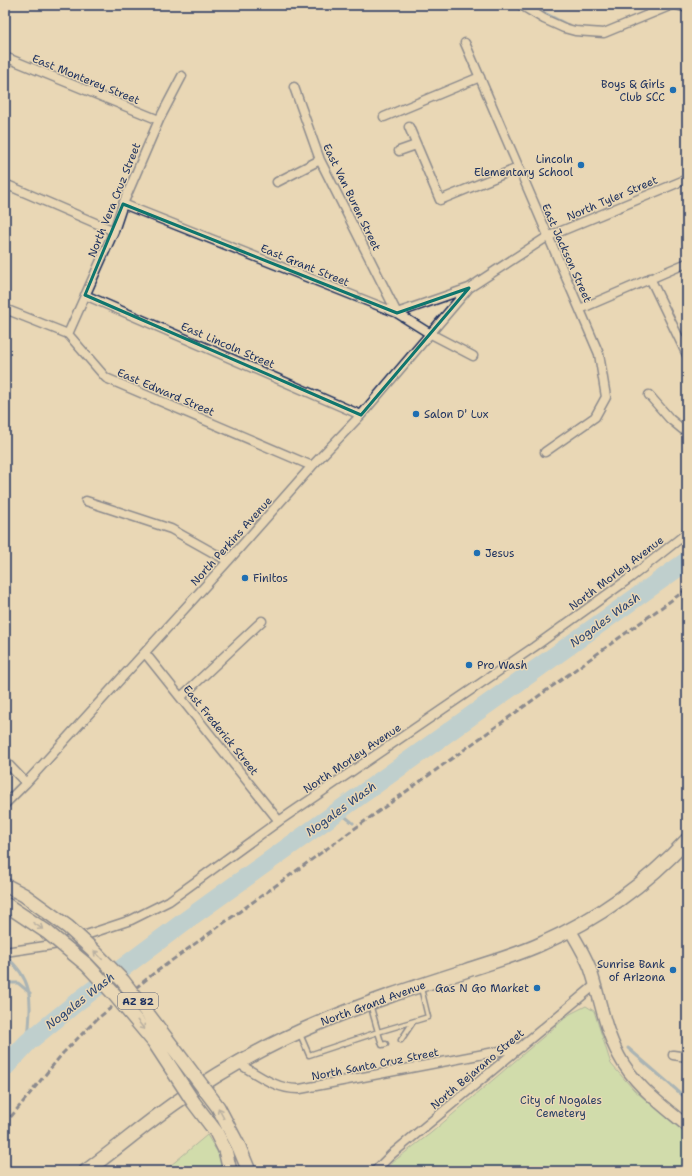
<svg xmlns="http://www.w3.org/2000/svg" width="692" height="1176" font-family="'Shantell Sans',sans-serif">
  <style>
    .green { fill: #b4e2a1; stroke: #688880 }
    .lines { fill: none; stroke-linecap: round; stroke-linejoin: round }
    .stream { stroke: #5f8ab3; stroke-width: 3 }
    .river { stroke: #8dc6ec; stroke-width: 19 }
    .service-casing { stroke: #1b2f5e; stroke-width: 7 }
    .minor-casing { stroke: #1b2f5e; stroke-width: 11 }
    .tertiary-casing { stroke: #1b2f5e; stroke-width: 14 }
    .primary-casing { stroke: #1b2f5e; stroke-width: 16 }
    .service { stroke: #e9d7b5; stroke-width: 4 }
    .minor { stroke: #e9d7b5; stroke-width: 8 }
    .tertiary { stroke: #e9d7b5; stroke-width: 11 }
    .primary { stroke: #e9d7b5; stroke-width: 13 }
    .rail { stroke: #1b2f5e; stroke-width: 3; stroke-dasharray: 6 3; stroke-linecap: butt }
    .primary-bridge-casing { stroke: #1b2f5e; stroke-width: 16; stroke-linecap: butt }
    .primary-bridge { stroke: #e9d7b5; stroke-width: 13 }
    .oneway { stroke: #82838a }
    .marked { fill: none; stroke: #0f766e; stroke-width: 3; stroke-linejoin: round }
    .poi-dot { fill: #1f6fb2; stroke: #e9d7b5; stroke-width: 1.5 }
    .labels { text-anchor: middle; stroke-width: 3; stroke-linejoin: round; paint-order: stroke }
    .shield { fill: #e9d7b5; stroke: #596178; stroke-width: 1 }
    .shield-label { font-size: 10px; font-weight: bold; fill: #1b2f5e }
    .street-label { font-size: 11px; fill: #1b2f5e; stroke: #e9d7b5 }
    .poi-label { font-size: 11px; fill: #1b2f5e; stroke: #e9d7b5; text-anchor: end }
    .park-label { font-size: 11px; fill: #2a4165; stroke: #e9d7b5 }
    .water-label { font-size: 12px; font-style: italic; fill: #2c4673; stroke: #e9d7b5 }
  </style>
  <rect width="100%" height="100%" fill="#e9d7b5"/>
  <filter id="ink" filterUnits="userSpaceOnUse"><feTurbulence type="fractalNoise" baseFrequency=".025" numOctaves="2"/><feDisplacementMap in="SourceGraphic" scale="8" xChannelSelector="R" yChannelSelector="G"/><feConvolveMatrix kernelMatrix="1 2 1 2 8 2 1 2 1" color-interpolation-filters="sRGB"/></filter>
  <g filter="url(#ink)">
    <path class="green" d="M586 1006 594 1011 611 1064 634 1090 687 1134V1171H386L394 1161 431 1133 570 1014Z
      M207 1135 218 1153 224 1171H164Z"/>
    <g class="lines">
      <path class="stream" d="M529 5 568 25
        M634 17 660 5
        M338 811 353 823
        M5 956C37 982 30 1005 28 1042
        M5 983H18L30 993
        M628 1048 687 1099"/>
      <path class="river" d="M5 1067 28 1042 77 1002 185 921 687 561"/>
      <g class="service-casing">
        <path id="service" d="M370 1004 378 1032 428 1017 421 988
          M300 1034 309 1055 378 1032 382 1045 386 1044
          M401 1040 413 1022"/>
      </g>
      <g class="minor-casing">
        <path id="minor" d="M521 5 544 19 564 28 575 31 604 33 672 5
          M677 5 687 8
          M465 43 599 354 606 397 595 417 545 452
          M5 57 159 120
          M294 87 320 160 397 313
          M384 117 480 77
          M409 127 440 200 518 168
          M399 151 416 145
          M277 182 320 160
          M5 184 114 231
          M123 204 397 313 429 333 473 356
          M650 278 687 355
          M85 295 361 415
          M5 309 68 334 106 378 312 466
          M580 309 687 263
          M397 313 469 288 547 237 687 179
          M68 334 114 231 123 204 159 120 182 76
          M649 395 670 419 687 433
          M86 501 171 529 228 561
          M145 653 279 821
          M181 697 262 621
          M5 761 26 783
          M5 804 26 783 228 561 312 466 361 415 469 288
          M5 952 59 944 131 920 169 901 279 821 534 647 630 578 687 533
          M673 1055 687 1057
          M238 1063C258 1075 277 1090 300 1089L521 1047
          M375 1171 392 1154 595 985"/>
      </g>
      <g class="tertiary-casing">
        <path id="tertiary" d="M570 930C577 942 585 955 590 968 600 997 604 1028 619 1056 634 1085 662 1105 687 1126"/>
      </g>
      <g class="primary-casing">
        <path id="primary" d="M239 1147 249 1171
          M225 1150 230 1171
          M86 1171C116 1149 144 1125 175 1103 219 1072 267 1045 317 1024 365 1003 415 987 465 971 491 962 518 955 543 943 597 919 647 883 687 840"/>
      </g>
      <use href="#service" class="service"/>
      <use href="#minor" class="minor"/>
      <use href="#tertiary" class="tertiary"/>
      <use href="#primary" class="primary"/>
      <path class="rail" d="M5 1124 63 1053 97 1019 153 974 687 589"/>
      <g class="primary-bridge-casing">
        <path id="primary-bridge" d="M5 885 24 895 68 927 92 949 123 981 218 1107 239 1147
          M5 904 47 932 87 965 114 994 154 1042 194 1103 216 1132 225 1150"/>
      </g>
      <use href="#primary-bridge" class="primary-bridge"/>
    </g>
    <defs><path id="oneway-shaft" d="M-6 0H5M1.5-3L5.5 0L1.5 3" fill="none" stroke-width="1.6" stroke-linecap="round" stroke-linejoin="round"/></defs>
    <g class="oneway">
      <use href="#oneway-shaft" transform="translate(240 251) rotate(-158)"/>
      <use href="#oneway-shaft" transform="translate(360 299) rotate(-158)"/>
      <use href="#oneway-shaft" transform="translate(38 926) rotate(34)"/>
      <use href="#oneway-shaft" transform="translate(98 955) rotate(-134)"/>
      <use href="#oneway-shaft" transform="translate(141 1025) rotate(51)"/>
      <use href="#oneway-shaft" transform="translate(221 1113) rotate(-118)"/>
    </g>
  </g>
  <path d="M0 0H692V1176H0ZM123 204 397 313 469 288 361 415 85 295Z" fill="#e9d7b5" fill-opacity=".55" fill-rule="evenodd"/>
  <path class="marked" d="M123 204 397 313 469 288 361 415 85 295Z"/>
  <g class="poi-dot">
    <circle cx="673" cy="90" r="4"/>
    <circle cx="581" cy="165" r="4"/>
    <circle cx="416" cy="414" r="4"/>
    <circle cx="477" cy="553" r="4"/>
    <circle cx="245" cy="578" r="4"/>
    <circle cx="469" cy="665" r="4"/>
    <circle cx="673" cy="970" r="4"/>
    <circle cx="537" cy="988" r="4"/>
  </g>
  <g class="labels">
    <rect class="shield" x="118" y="993" width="40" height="16" rx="3"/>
    <g class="shield-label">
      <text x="138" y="1005">AZ 82</text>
    </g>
    <g class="street-label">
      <text transform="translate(86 79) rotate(22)" y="4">East Monterey Street</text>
      <text transform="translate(352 197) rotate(64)" y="4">East Van Buren Street</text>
      <text transform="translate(612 198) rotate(-23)" y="4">North Tyler Street</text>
      <text transform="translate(114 200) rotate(-68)" y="4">North Vera Cruz Street</text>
      <text transform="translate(567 253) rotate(66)" y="4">East Jackson Street</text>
      <text transform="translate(305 265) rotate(22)" y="4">East Grant Street</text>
      <text transform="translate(228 345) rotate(23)" y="4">East Lincoln Street</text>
      <text transform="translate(166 392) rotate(23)" y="4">East Edward Street</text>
      <text transform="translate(231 541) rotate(-48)" y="4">North Perkins Avenue</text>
      <text transform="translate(616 573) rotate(-37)" y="4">North Morley Avenue</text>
      <text transform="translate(221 730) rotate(51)" y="4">East Frederick Street</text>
      <text transform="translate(352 758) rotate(-34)" y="4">North Morley Avenue</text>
      <text transform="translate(373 1003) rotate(-20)" y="4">North Grand Avenue</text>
      <text transform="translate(375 1064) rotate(-11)" y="4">North Santa Cruz Street</text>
      <text transform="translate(477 1069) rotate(-40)" y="4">North Bejarano Street</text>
    </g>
    <g class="poi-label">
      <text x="665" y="88">Boys &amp; Girls<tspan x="665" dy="13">Club SCC</tspan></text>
      <text x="573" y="163">Lincoln<tspan x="573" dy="13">Elementary School</tspan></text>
      <text x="424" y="418" text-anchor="start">Salon D' Lux</text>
      <text x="485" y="557" text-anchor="start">Jesus</text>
      <text x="253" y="582" text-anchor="start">Finitos</text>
      <text x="477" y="669" text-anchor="start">Pro Wash</text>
      <text x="665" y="968">Sunrise Bank<tspan x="665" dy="13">of Arizona</tspan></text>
      <text x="529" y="992">Gas N Go Market</text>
    </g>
    <g class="park-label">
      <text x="561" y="1104">City of Nogales<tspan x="561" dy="13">Cemetery</tspan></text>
    </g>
    <g class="water-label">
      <text transform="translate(605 620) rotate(-36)" y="4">Nogales Wash</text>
      <text transform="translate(341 809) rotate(-36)" y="4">Nogales Wash</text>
      <text transform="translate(80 1001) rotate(-38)" y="4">Nogales Wash</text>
    </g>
  </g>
  <rect width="692" height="1176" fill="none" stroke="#e9d7b5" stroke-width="20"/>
  <rect x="10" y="10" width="672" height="1156" fill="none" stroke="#1b2f5e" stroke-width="1.5" filter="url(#ink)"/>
</svg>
